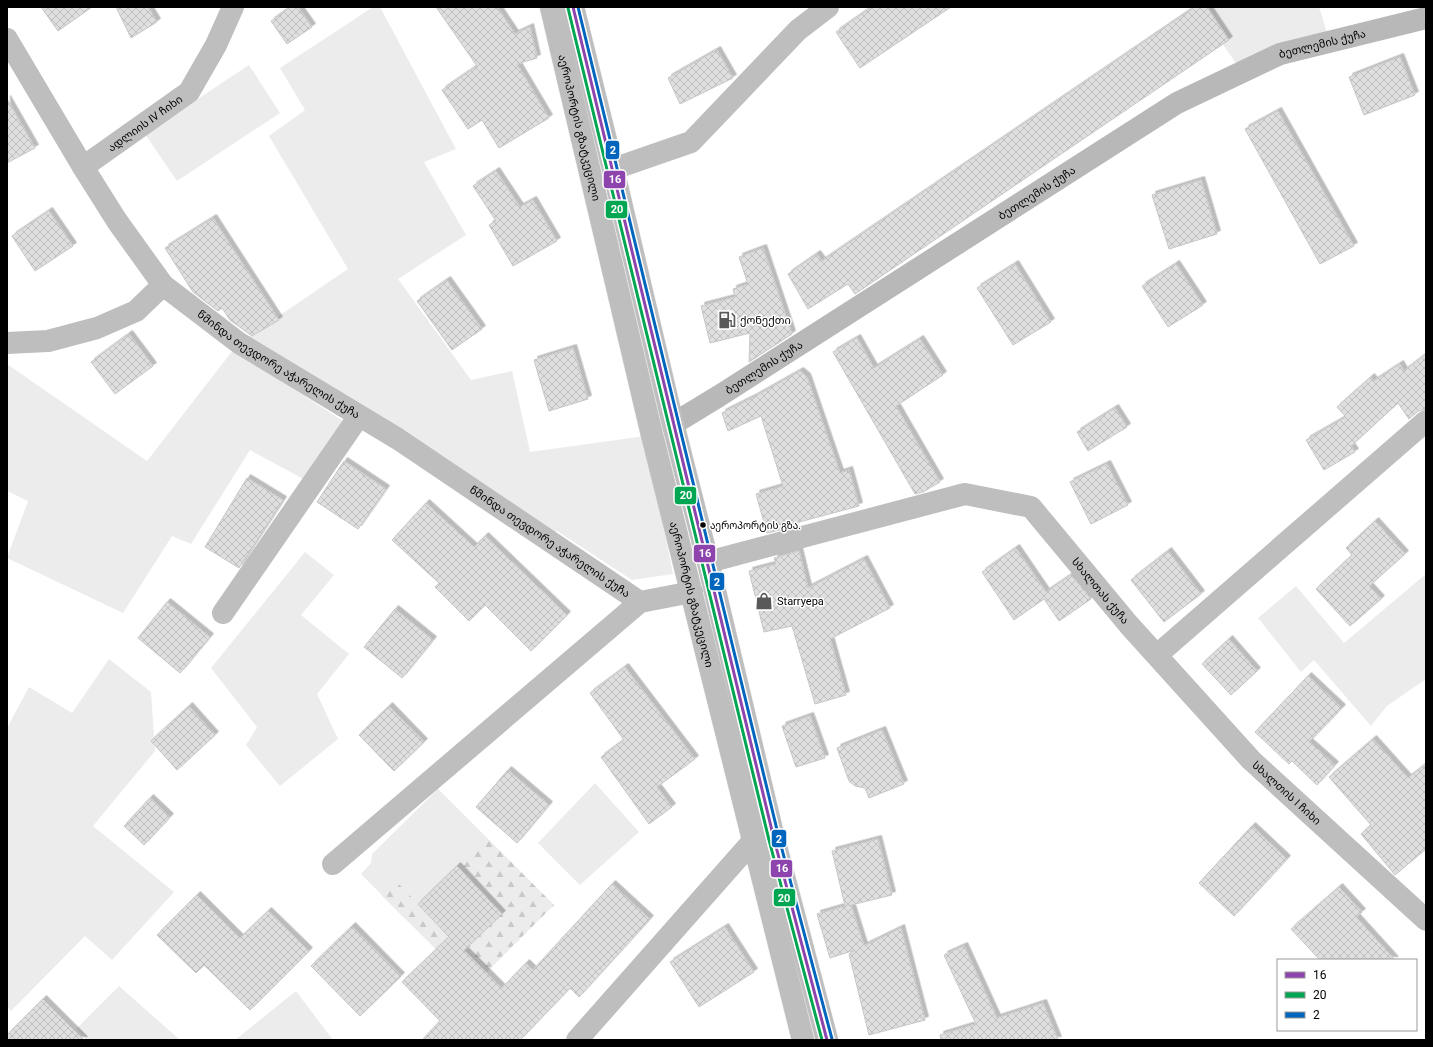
<svg xmlns="http://www.w3.org/2000/svg" width="1433" height="1047" font-family="Roboto,'Noto Sans Georgian',sans-serif">
  <style>
    .grass { fill: #ececec }
    .forest { fill: url(#forest-firs) }
    .building { fill: url(#building-cross-hatch); stroke: #c7c7c7; filter: url(#shadow) }
    .lines { fill: none; stroke-linecap: round; stroke-linejoin: round }
    .highway-casing { stroke: #dbdbdb; stroke-width: 23 }
    .street { stroke: #bebebe; stroke-width: 22 }
    .secondary { stroke: #b8b8b8; stroke-width: 22 }
    .highway { stroke: #bebebe; stroke-width: 22 }
    .bus-1-casing { stroke: #fff; stroke-width: 6 }
    .bus-2-casing { stroke: #fff; stroke-width: 6 }
    .bus-3-casing { stroke: #fff; stroke-width: 6 }
    .bus-1 { stroke: #8e44ad; stroke-width: 3 }
    .bus-2 { stroke: #00a651; stroke-width: 3 }
    .bus-3 { stroke: #0065bd; stroke-width: 3 }
    .bus-dot { fill: #000; stroke: #fff; stroke-width: 1.5 }
    .labels { text-anchor: middle; stroke-width: 3; stroke-linejoin: round; paint-order: stroke }
    .bus-label { font-size: 10px; fill: #000; stroke: #fff; text-anchor: start }
    .street-label { font-size: 11px; fill: #000; stroke: #fff }
    .poi-label { font-size: 11px; fill: #000; stroke: #fff; text-anchor: start }
    .line-badge { stroke: #fff; stroke-width: 1.5 }
    .badge-label { font-size: 11px; text-anchor: middle; font-weight: bold; fill: #fff }
  </style>
  <defs>
    <pattern id="forest-firs" width="22" height="20" patternUnits="userSpaceOnUse"><rect width="22" height="20" fill="#ececec"/><path d="M5 1l3.5 6h-7zM16 11l3.5 6h-7z" fill="#c9c9c9"/></pattern>
    <pattern id="building-cross-hatch" width="8" height="8" patternUnits="userSpaceOnUse"><rect width="8" height="8" fill="#dfdfdf"/><path d="M0 0l8 8M0 8l8-8" fill="none" stroke="#bebebe"/></pattern>
    <filter id="shadow"><feDropShadow dx="3.5" dy="-3.5" stdDeviation="0" flood-color="#0004"/></filter>
  </defs>
  <rect width="100%" height="100%" fill="#fff"/>
  <path class="grass" d="M373 7H380L456 149 424 162 466 235 398 279 471 380 512 371 530 452 645 436 673 574 632 580 557 531 545 538 239 343 348 269 269 136 305 110 280 68Z
    M1197 7H1319L1330 42 1242 72Z
    M249 65 280 113 177 181 145 134Z
    M233 350 346 423 309 482 250 450 191 544 172 536 123 613 7 558 28 501 7 491V364L147 461Z
    M305 552 334 575 301 615 349 654 317 694 338 739 280 786 246 745 257 727 211 668Z
    M1426 574V679L1387 706 1371 726 1314 660 1301 672 1258 618 1296 586 1344 643Z
    M109 659 151 692 155 751 93 826 174 892 112 960 85 936 11 1011 7 1007V728L29 687 72 713Z
    M595 783 639 832 580 885 538 843Z
    M438 789 554 905 473 986 361 874 371 863 372 854Z
    M119 986 180 1040H87L76 1029Z
    M296 991 333 1040H235Z"/>
  <path class="forest" d="M489 840 554 905 486 972 467 952 453 966 381 895 396 881 463 951 502 914 460 869Z"/>
  <path class="building" d="M41 7H92L58 31Z
    M116 7H148L157 22 131 38Z
    M291 7H298L312 27 287 44 271 21Z
    M436 7H497L515 34 530 27 537 58 517 64 549 118 499 148 482 120 468 129 442 90 477 66Z
    M872 7H951L860 68 836 32Z
    M1195 7H1207L1229 40 855 294 848 284 808 309 788 274 817 254 822 261Z
    M717 50 733 78 680 104 668 78Z
    M1400 57 1415 95 1364 115 1349 77Z
    M7 99 35 148 7 163Z
    M1278 111 1354 246 1320 264 1245 129Z
    M496 171 520 207 533 200 557 241 513 266 489 225 496 221 473 186Z
    M1201 180 1217 234 1169 249 1152 195Z
    M49 211 73 246 35 271 12 236Z
    M213 218 279 320 252 336 230 320 222 308 218 311 193 292 165 248Z
    M763 248 792 334 749 362 750 333 710 343 701 306 735 297 733 289 748 284 739 257Z
    M1015 264 1051 322 1013 345 977 288Z
    M1176 264 1203 305 1168 327 1142 286Z
    M447 280 482 329 452 350 417 301Z
    M129 334 153 366 115 394 91 362Z
    M857 338 874 368 920 339 943 375 896 406 940 482 923 492 915 494 833 352Z
    M573 348 588 399 549 411 534 360Z
    M1426 354V409L1418 411 1409 419 1398 403 1351 446 1355 452 1324 470 1306 440 1346 417 1337 407 1371 377 1374 381 1400 364 1404 371Z
    M800 371 807 377 840 473 849 470 859 506 792 524 793 527 767 533 756 494 783 486 761 416 728 431 722 413 754 397Z
    M1115 408 1127 427 1088 451 1077 432Z
    M344 461 386 489 358 529 317 502Z
    M1107 464 1128 505 1091 524 1070 482Z
    M247 478 283 500 239 568 205 547Z
    M426 503 474 547 485 536 567 615 531 651 485 605 469 621 435 587 439 583 392 540Z
    M1375 521 1405 554 1369 586 1381 599 1350 626 1316 589 1352 555 1346 548Z
    M1016 548 1046 592 1071 575 1091 599 1059 621 1044 599 1014 620 982 572Z
    M799 551 808 588 864 559 890 608 830 639 846 695 815 704 792 626 764 632 749 571 776 564 774 558Z
    M1168 551 1201 594 1164 622 1131 580Z
    M167 602 210 637 180 673 138 638Z
    M395 609 433 640 402 678 364 647Z
    M1229 639 1257 671 1231 695 1202 664Z
    M625 667 695 759 657 787 672 807 649 824 601 757 624 740 590 693Z
    M1308 676 1342 708 1309 742 1335 765 1317 785 1292 761 1289 764 1255 732Z
    M189 706 215 735 177 770 151 741Z
    M389 706 424 742 394 771 359 735Z
    M810 716 825 758 796 767 782 726Z
    M882 730 904 784 869 798 865 788 855 786 849 781 837 748Z
    M1373 739 1408 778 1426 764V849L1395 875 1361 834 1371 825 1329 777Z
    M508 770 549 805 517 843 476 807Z
    M150 798 170 817 144 845 124 826Z
    M1252 826 1287 859 1234 916 1199 883Z
    M878 839 892 895 851 905 864 946 901 928 925 1020 869 1035 849 954 855 950 830 958 817 914 845 906 832 851Z
    M457 866 502 914 464 950 502 988 526 963 533 970 612 884 650 919 579 997 570 988 520 1040H422L440 1021 402 982 449 937 418 904Z
    M1339 887 1362 912 1356 917 1395 960H1320L1291 929Z
    M197 895 240 938 268 911 309 951 250 1010 204 965 196 973 157 935Z
    M352 926 401 976 360 1016 311 966Z
    M725 927 754 972 699 1007 670 962Z
    M964 946 997 1018 1043 1003 1058 1040H941L940 1035 976 1024 944 955Z
    M43 999 84 1040H7V1035Z"/>
  <g class="lines">
    <g class="highway-casing">
      <g id="highway">
        <path id="s5" d="M551 7 652 435 803 1040"/>
        <path d="M573 7 613 169 673 424 708 562 774 839 827 1040"/>
      </g>
    </g>
    <g class="street">
      <path id="s1" d="M7 39 83 167 117 221 163 285 239 343 398 439 640 602"/>
      <path id="s2" d="M83 167 189 92 216 45 233 7"/>
      <path d="M613 169 691 142 798 30 828 7"/>
      <path d="M7 343 48 341 97 328 136 311 163 285"/>
      <path id="s3" d="M708 562 965 494 1031 507 1129 625 1251 760 1426 920"/>
      <path d="M223 613 359 416"/>
      <path d="M1157 655 1426 421"/>
      <path d="M333 864 640 602 692 592"/>
      <path d="M577 1040 752 842"/>
    </g>
    <path class="secondary" id="s4" d="M673 424 719 396 1177 103 1280 54 1426 18"/>
    <use href="#highway" class="highway"/>
    <g class="bus-1-casing">
      <path id="bus-1" d="M573 7 774 839 827 1040"/>
    </g>
    <g class="bus-2-casing">
      <path id="bus-2" d="M568 8 769 840 822 1040"/>
    </g>
    <g class="bus-3-casing">
      <path id="bus-3" d="M578 7 779 838 832 1039"/>
    </g>
    <use href="#bus-1" class="bus-1"/>
    <use href="#bus-2" class="bus-2"/>
    <use href="#bus-3" class="bus-3"/>
  </g>
  <defs>
    <g id="fuel-bare" transform="scale(1.38)"><path d="M-5.5-6h7V0h2V4h1.3V-2.5L3-4.5l.8-.8L6-3V5H2.5V1h-1V6h-7ZM-4.2-4.7v3.2H.2V-4.7Z" fill="#595959" stroke="#fff" stroke-width="2.5" paint-order="stroke"/></g>
    <g id="shop-bare" transform="scale(1.38)"><path d="M-5-2.5h2.3a2.7 3.5 0 0 1 5.4 0H5L5.5 6h-11ZM-1.5-2.5h3a1.5 2.3 0 0 0-3 0Z" fill="#595959" stroke="#fff" stroke-width="2.5" paint-order="stroke"/></g>
  </defs>
  <g fill-rule="evenodd">
    <use href="#fuel-bare" x="727" y="320"/>
    <use href="#shop-bare" x="764" y="601"/>
  </g>
  <circle class="bus-dot" cx="703" cy="525" r="3.5"/>
  <g class="labels">
    <g class="bus-label">
      <text x="710" y="529">აეროპორტის გზა.</text>
    </g>
    <g class="street-label">
      <text dy="4" stroke="none"><textPath href="#s4" startOffset="755">ბეთლემის ქუჩა</textPath></text>
      <text dy="4" stroke="none"><textPath href="#s2" startOffset="76">ადლიის IV ჩიხი</textPath></text>
      <text dy="4" stroke="none"><textPath href="#s5" startOffset="124">აეროპორტის გზატკეცილი</textPath></text>
      <text dy="4" stroke="none"><textPath href="#s4" startOffset="431">ბეთლემის ქუჩა</textPath></text>
      <text dy="4" stroke="none"><textPath href="#s1" startOffset="432">წმინდა თევდორე აჭარელის ქუჩა</textPath></text>
      <text dy="4" stroke="none"><textPath href="#s4" startOffset="107">ბეთლემის ქუჩა</textPath></text>
      <text dy="4" stroke="none"><textPath href="#s1" startOffset="756">წმინდა თევდორე აჭარელის ქუჩა</textPath></text>
      <text dy="4" stroke="none"><textPath href="#s3" startOffset="442">სხალთას ქუჩა</textPath></text>
      <text dy="4" stroke="none"><textPath href="#s5" startOffset="604">აეროპორტის გზატკეცილი</textPath></text>
      <text dy="4" stroke="none"><textPath href="#s3" startOffset="717">სხალთის I ჩიხი</textPath></text>
    </g>
    <g class="poi-label">
      <text x="740" y="324">ქონექთი</text>
      <text x="777" y="605">Starryepa</text>
    </g>
  </g>
  <g class="line-badge">
    <rect x="605" y="140" width="15" height="20" rx="4" fill="#0065bd"/>
    <rect x="603" y="170" width="23" height="19" rx="4" fill="#8e44ad"/>
    <rect x="605" y="200" width="23" height="19" rx="4" fill="#00a651"/>
    <rect x="674" y="486" width="23" height="19" rx="4" fill="#00a651"/>
    <rect x="693" y="544" width="23" height="19" rx="4" fill="#8e44ad"/>
    <rect x="709" y="572" width="16" height="19" rx="4" fill="#0065bd"/>
    <rect x="771" y="829" width="16" height="19" rx="4" fill="#0065bd"/>
    <rect x="770" y="859" width="23" height="19" rx="4" fill="#8e44ad"/>
    <rect x="773" y="888" width="23" height="19" rx="4" fill="#00a651"/>
  </g>
  <g class="badge-label">
    <text x="613" y="154">2</text>
    <text x="615" y="183">16</text>
    <text x="617" y="213">20</text>
    <text x="686" y="499">20</text>
    <text x="705" y="557">16</text>
    <text x="717" y="586">2</text>
    <text x="779" y="843">2</text>
    <text x="782" y="872">16</text>
    <text x="784" y="902">20</text>
  </g>
  <rect width="1433" height="1047" fill="none" stroke="#000000" stroke-width="16"/>
  <rect x="1277" y="959" width="140" height="72" fill="#ffffff" stroke="#999999"/>
  <rect x="1285" y="972" width="20" height="6" fill="#8e44ad" stroke="#999999"/>
  <text x="1313" y="979" font-size="12" fill="#000000">16</text>
  <rect x="1285" y="992" width="20" height="6" fill="#00a651" stroke="#999999"/>
  <text x="1313" y="999" font-size="12" fill="#000000">20</text>
  <rect x="1285" y="1012" width="20" height="6" fill="#0065bd" stroke="#999999"/>
  <text x="1313" y="1019" font-size="12" fill="#000000">2</text>
</svg>
